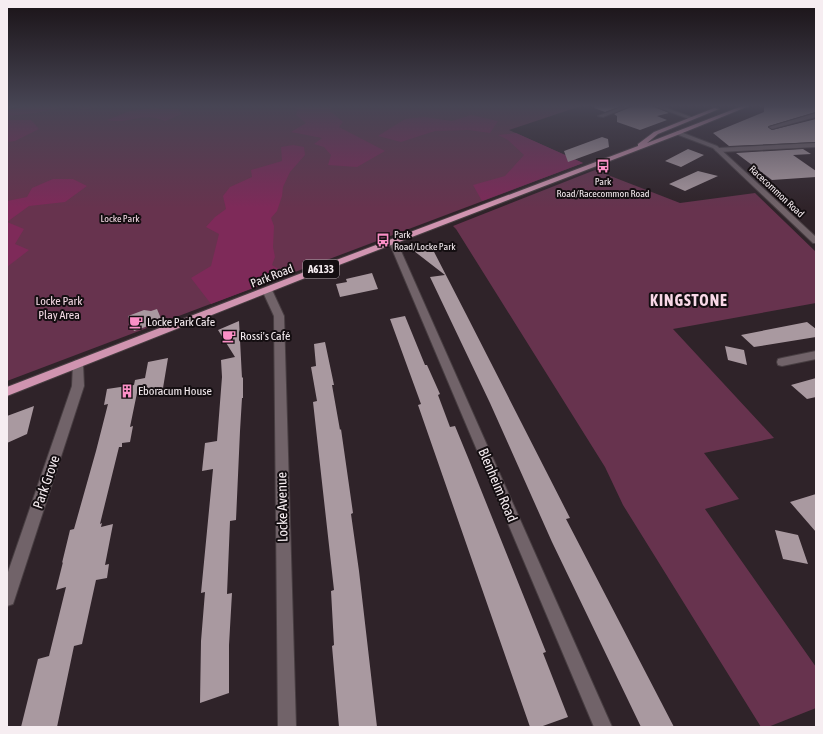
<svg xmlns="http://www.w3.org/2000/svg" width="823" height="734" font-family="'Asap Condensed',sans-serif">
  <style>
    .green { fill: #67334e }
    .forest { fill: #7e2a59 }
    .building { fill: #a999a0 }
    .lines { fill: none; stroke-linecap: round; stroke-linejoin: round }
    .minor-casing { stroke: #483e42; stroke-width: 2 }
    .tertiary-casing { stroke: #483e42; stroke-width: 2 }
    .trunk-casing { stroke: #483e42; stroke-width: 2 }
    .minor { fill: #716369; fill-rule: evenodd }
    .tertiary { fill: #716369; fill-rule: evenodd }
    .trunk { fill: #d094b0; fill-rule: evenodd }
    .labels { text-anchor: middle; stroke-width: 4; stroke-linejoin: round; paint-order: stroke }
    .far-poi-label { font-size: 10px; fill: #f6edf1; stroke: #140e11 }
    .far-street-label { font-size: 10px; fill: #f6edf1; stroke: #140e11 }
    .far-park-label { font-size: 10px; fill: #f3d9e4; stroke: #140e11 }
    .shield { fill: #140e11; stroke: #b2aaae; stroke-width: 1 }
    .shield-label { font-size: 11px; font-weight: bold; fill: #f6edf1 }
    .street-label { font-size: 12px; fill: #f6edf1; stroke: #140e11 }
    .park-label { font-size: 12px; fill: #f3d9e4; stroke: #140e11 }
    .poi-label { font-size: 12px; fill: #f6edf1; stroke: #140e11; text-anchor: start }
    .near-street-label { font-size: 14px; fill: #f6edf1; stroke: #140e11 }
    .district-label { font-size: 16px; font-weight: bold; letter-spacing: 1px; fill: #f8d8e7; stroke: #140e11 }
  </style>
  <rect width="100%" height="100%" fill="#2f2329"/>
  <path class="green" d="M28 106H581L509 130 583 163 7 381V108Z
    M595 170 680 203 755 193 816 252V303L673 329 774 438 704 453 739 499 705 509 816 667V708L768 727H761L623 505 605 467 456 229 453 226Z"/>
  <path class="forest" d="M28 106H101L84 110 72 106 35 113 7 116V108Z
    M285 106H332L330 111 343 122 339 127 385 151 357 167 328 165 331 155 324 147 314 144 322 138 291 132 306 123 296 115 298 109Z
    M155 108 163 109H178L182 114 165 121C142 111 129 125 107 120L130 111Z
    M471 115 498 121 490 133 468 130 435 131 401 142 378 136 405 119 424 117 452 121Z
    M7 120H31L39 129 15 141 7 142Z
    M516 133 583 163 482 201 473 185 505 176 524 155 508 140 498 135Z
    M293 145 304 147 305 155 290 172 283 187 282 196 277 211 271 218 274 226 273 247 275 257 272 265 288 275 211 304 191 278 211 266 219 234 206 227 215 217 226 209 223 196 230 187 252 177 251 170 282 161 281 147Z
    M53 179H73L87 186 65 202 29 206 7 222 24 229 15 244 29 250 7 267V201L27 197 32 188Z"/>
  <path class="building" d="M595 106H621L605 112 594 108Z
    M632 106H653L669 113 657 116 667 120 640 130 617 122V116L614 114Z
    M764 106H816V112L769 126 768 127 772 130 816 119V142L729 146 713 133 764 112Z
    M602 137 608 139 609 147 568 162 564 151Z
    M688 149 704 155 681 167 665 161Z
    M803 149 811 154 793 155 816 171V177L772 180 736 153Z
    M698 171 718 176 685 191 669 184Z
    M430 244 466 314 570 518 566 519 674 727H641L552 542 490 403 430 277 445 275 414 251Z
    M372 273 378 289 340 297 336 284 347 282 346 279Z
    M157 309 162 321 134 331 128 316 144 310 151 311Z
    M405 316 425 365H427L440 394 438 395 450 427 455 426 469 460 546 652 543 653 568 717 540 727H530L418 405 421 404 390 319Z
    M239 321 242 378 243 377V398H242L240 431 236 520 230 521 227 594 232 593 229 645V693L200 703 201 641 205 592 201 593 213 469 202 471 205 443 217 441 222 377 221 360 235 357 218 330Z
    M807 322 816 329V337L754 347 741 335Z
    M325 342 334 385H332L340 430 341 429 353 513 351 514 359 571 377 727H339L332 646 334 645 331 591 334 590 313 402 317 401 311 367 316 366 314 344Z
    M725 346 744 350 747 365 728 360Z
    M168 358 163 388 137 393 130 427 133 426 130 442 122 443V447H119L100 524 102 523 101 527 113 524 105 565 109 564 107 578 96 580 82 644 74 646 57 727H21L38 659 49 656 66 587 56 590 63 562 62 563 70 530 74 529 96 451 108 404 104 405 107 389 134 385 135 380 145 378 148 362Z
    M816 378V397L807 399 791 385Z
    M34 406 27 434 7 443V416Z
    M816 494V532L790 502Z
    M775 530 798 535 808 564 783 559Z"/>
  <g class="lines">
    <g class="minor-casing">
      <path id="minor" d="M7 106H21L7 109Z
        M624 106H631L603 117 598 116Z
        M654 106H661L694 118 689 119Z
        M816 113V117L772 129 769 127Z
        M816 143V147L718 152 715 150 718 148Z
        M390 240H393L397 242 612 727H594L389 242Z
        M267 287 272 290 284 316 296 727H278L274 316 262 290Z
        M816 351V359L782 366 778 365 777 362 778 359 782 358Z
        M78 360 82 361 83 364 84 386 15 598 13 604 7 606V575L72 386 73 364 74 361Z"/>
    </g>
    <g class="tertiary-casing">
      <path id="tertiary" d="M678 131 717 146 816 237V243H813L713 148 676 134V132Z"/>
    </g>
    <g class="trunk-casing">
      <path id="trunk" d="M742 106H749L680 134 300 280 7 396V387L294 276 638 146V144L654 132 714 108 719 109 658 134 647 143Z"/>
    </g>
    <use href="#minor" class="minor"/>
    <use href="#tertiary" class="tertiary"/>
    <use href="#trunk" class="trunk"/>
  </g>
  <linearGradient id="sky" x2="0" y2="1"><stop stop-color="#1a1317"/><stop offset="0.51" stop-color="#474554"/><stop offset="1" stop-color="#474554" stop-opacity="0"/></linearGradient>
  <rect width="823" height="208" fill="url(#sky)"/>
  <defs>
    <g id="bus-bare" transform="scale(1.08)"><path d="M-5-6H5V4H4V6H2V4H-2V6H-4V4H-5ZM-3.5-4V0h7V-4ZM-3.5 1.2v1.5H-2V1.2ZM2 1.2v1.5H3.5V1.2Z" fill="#fb8fc6" stroke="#140e11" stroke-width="2.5" paint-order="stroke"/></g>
    <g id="cafe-bare" transform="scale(1.08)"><path d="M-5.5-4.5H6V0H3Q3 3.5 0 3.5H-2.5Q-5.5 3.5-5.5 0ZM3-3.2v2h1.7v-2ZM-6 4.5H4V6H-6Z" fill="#fb8fc6" stroke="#140e11" stroke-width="2.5" paint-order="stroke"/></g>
    <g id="building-bare" transform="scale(1.08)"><path d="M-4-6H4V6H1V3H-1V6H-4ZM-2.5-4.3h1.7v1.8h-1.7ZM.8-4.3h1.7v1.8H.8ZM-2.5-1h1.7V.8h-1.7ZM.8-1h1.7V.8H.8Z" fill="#fb8fc6" stroke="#140e11" stroke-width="2.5" paint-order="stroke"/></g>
  </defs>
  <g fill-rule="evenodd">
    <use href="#bus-bare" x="603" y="166"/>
    <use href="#bus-bare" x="383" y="240"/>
    <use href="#cafe-bare" x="136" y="322"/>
    <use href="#cafe-bare" x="229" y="336"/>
    <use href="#building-bare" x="127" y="391"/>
  </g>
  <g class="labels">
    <g class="far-poi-label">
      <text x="603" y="185">Park<tspan x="603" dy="12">Road/Racecommon Road</tspan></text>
      <text x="394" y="238" text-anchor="start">Park<tspan x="394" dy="12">Road/Locke Park</tspan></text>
    </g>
    <g class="far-street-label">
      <text transform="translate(777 191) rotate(43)" y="4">Racecommon Road</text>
    </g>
    <g class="far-park-label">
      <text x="120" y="222">Locke Park</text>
    </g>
    <rect class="shield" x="303" y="260" width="36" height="18" rx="3"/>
    <g class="shield-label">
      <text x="321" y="273">A6133</text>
    </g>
    <g class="street-label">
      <text transform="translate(272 276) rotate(-21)" y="4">Park Road</text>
    </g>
    <g class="park-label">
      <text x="59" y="305">Locke Park<tspan x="59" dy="14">Play Area</tspan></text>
    </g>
    <g class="poi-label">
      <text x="147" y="326">Locke Park Cafe</text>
      <text x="240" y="340">Rossi's Café</text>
      <text x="138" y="395">Eboracum House</text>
    </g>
    <g class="near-street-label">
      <text transform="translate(46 482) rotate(-71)" y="5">Park Grove</text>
      <text transform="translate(498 485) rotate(67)" y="5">Blenheim Road</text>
      <text transform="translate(282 507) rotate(-91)" y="5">Locke Avenue</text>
    </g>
    <g class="district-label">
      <text x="689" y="306">KINGSTONE</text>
    </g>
  </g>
  <rect width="823" height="734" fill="none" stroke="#f6edf1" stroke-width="16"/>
</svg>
